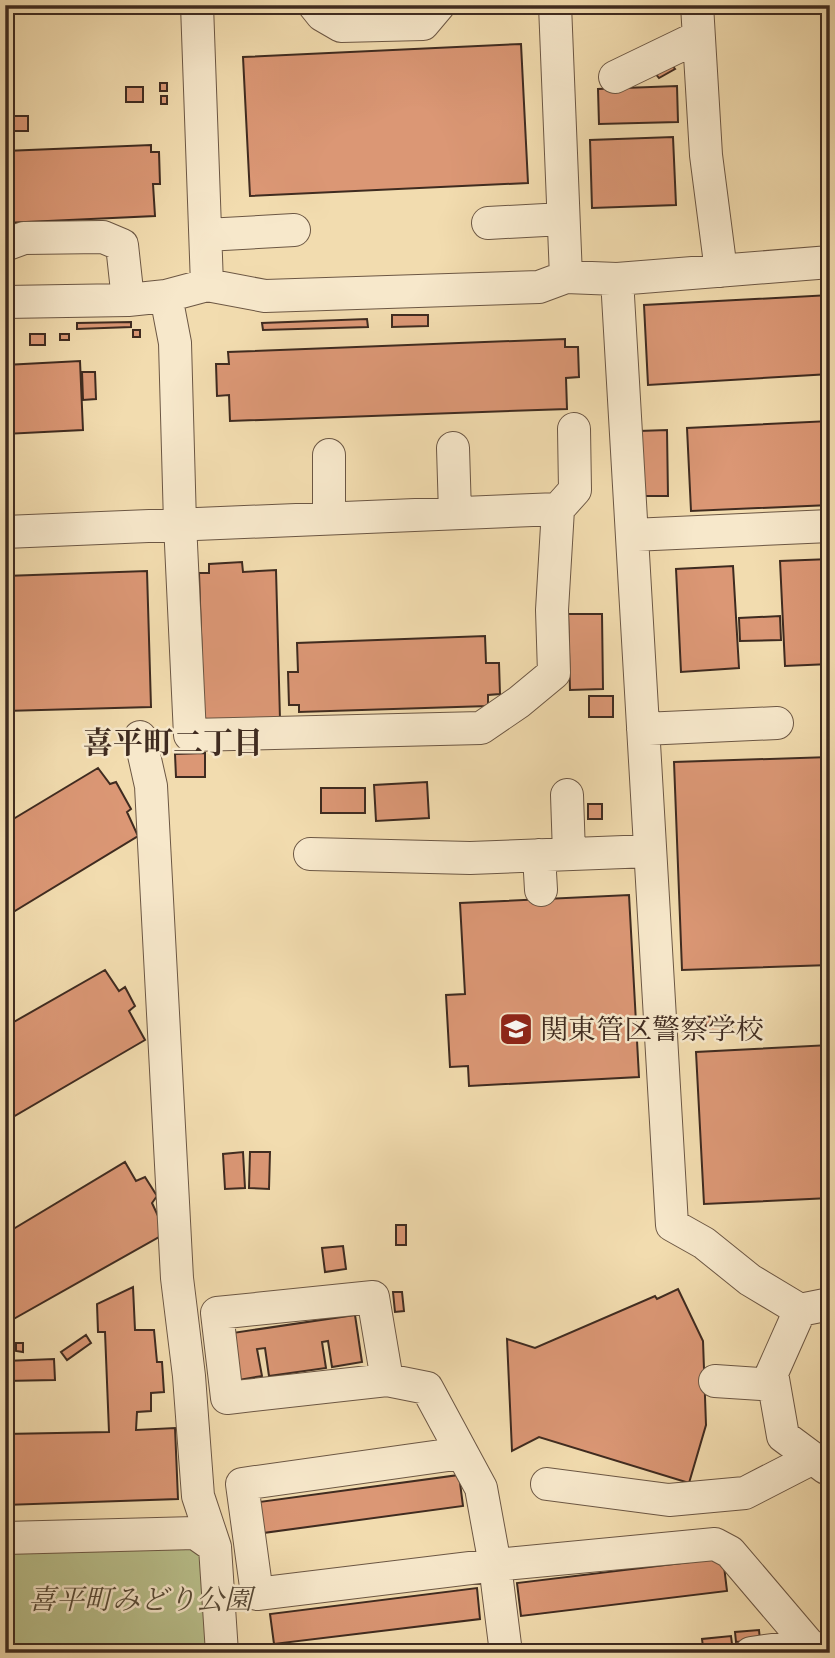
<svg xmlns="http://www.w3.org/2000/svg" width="835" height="1658" font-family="'Sorts Mill Goudy','Noto Serif JP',serif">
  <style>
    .green { fill: #b9c08c; stroke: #7c7656; stroke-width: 2 }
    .building { fill: #db9775; stroke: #3f2b20; stroke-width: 2 }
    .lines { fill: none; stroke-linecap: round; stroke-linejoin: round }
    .minor-casing { stroke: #6c5744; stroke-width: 34 }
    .minor { stroke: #f7e8cb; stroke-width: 32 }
    .labels { text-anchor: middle; stroke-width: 5; stroke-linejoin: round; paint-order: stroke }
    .poi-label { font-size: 28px; fill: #3f2b20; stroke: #f7e8cb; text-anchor: start }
    .park-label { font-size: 28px; font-style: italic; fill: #574936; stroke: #f7e8cb }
    .neighbourhood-label { font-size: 30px; font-weight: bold; fill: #3f2b20; stroke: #f7e8cb }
  </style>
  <rect width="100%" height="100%" fill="#f2dcaf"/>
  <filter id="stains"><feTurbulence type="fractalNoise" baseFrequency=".00286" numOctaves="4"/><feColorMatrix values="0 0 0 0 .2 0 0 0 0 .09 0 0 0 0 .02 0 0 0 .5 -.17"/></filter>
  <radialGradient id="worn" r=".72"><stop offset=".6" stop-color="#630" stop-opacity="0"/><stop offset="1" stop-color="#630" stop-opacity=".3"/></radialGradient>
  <path class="green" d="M191 1544 203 1553 209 1644 202 1653H5V1550Z"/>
  <path class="building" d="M592 5H673V6L592 8Z
    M521 44 528 183 250 196 243 57Z
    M671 64 675 69 659 78 655 73Z
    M160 83H167V91H160Z
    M677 86 678 122 599 124 598 89Z
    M126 87H143V102H126Z
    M161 96H167V104H161Z
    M7 116H28V131H7Z
    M673 137 676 205 592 208 590 140Z
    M151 145V152H159L160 184H153L155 216 5 223V151Z
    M830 295V374L648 385 644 305Z
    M392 315H428V326L392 327Z
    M367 319 368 327 263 330 262 323Z
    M131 322V327L77 329V323Z
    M133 330H140V337H133Z
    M30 334H45V345H30Z
    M60 334H69V340H60Z
    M565 339V347H578L579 377 566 378 567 409 230 421 229 395 217 396 216 364H229L228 352Z
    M80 361 83 430 5 434V365Z
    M82 372H95L96 399 83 400Z
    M830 421V505L691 511 687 428Z
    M667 430 668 496H639V431Z
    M830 559V664L785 666 780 561Z
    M242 562 243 572 276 570 280 719 204 722 199 573H209V564Z
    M733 566 739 668 681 672 676 569Z
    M147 571 151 707 5 711V576Z
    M568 614H602L603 689 570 690Z
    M780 616 781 640 740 641 739 618Z
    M485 636 486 663H499L500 694 488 695V706L299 712V705H289L288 672H298L297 643Z
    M589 696H613V717H589Z
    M205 753V777H176L175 754Z
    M830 757V965L682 970 674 762Z
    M98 768 110 784 116 782 131 809 127 812 138 836 5 917V824Z
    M427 782 429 818 376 821 374 785Z
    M321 788H365V813H321Z
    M588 804H602V819H588Z
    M629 895 639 1077 469 1086 468 1066 450 1067 446 995 465 994 460 903Z
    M105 970 119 991 125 987 135 1006 129 1011 145 1040 6 1121 5 1027Z
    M731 1015 732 1030 706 1032 705 1017Z
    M830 1045V1198L704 1204 696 1052Z
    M243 1152 245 1188 225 1189 223 1154Z
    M250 1152H270L269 1189 249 1188Z
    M125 1162 136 1181 145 1177 157 1196 152 1203 166 1233 10 1321 5 1314V1234Z
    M396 1225H406V1245H396Z
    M343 1246 346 1269 325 1272 322 1248Z
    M133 1287 135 1330H154L157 1362H162L164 1392 151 1393V1411L137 1412 136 1430 175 1428 178 1499 5 1505V1434L109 1432 105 1332H98L97 1304Z
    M678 1289 703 1341 706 1425 689 1483 539 1437 512 1451 507 1339 535 1348 655 1296 657 1299Z
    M393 1292H402L404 1311 395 1312Z
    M355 1315 362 1362 332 1367 328 1341 322 1342 326 1368 269 1376 265 1348 257 1349 262 1376 233 1381 226 1334Z
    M86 1335 91 1343 67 1360 61 1352Z
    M16 1343H23V1352L16 1351Z
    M54 1359 55 1380 5 1381V1361Z
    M459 1475 463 1506 263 1533 259 1502Z
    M723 1558 727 1591 521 1616 517 1583Z
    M477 1588 480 1619 274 1644 270 1614Z
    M759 1630 760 1640 736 1642 735 1632Z
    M731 1636 732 1644 703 1647 702 1639Z"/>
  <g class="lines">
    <g class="minor-casing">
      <path id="minor" d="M197 5 207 285
        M314 5 322 15 341 26 423 24 439 5
        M555 5 566 277
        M697 5 706 155 721 271
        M615 77 698 37
        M488 223 563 219
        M206 235 294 230
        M5 245 24 238 103 237 122 245 128 300
        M166 296 175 343 180 523 190 735 481 728 519 702 554 673 552 610 558 509 575 490 574 429
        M5 302 128 300 166 296 207 285 265 296 539 287 566 277 617 279
        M453 448 455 513
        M329 455V518
        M5 532 558 509
        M632 535 830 526
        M643 729 777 723
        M140 737 151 786 177 1278 189 1376 198 1496 215 1547
        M567 795 569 854
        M310 854 470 858 650 851
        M539 855 541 890
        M800 1310 750 1280 704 1243 672 1225 617 279 830 262
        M387 1380 227 1398 217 1313 373 1297 387 1380 427 1388 481 1488 495 1565 506 1653
        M715 1381 774 1385
        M462 1453 242 1484 257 1594 495 1565 715 1544 730 1552 816 1653
        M826 1468 783 1436 772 1373 800 1310 830 1304
        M547 1484 669 1500 745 1493 813 1458
        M5 1538 195 1533 215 1547 222 1653
        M751 1653 810 1645"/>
    </g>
    <use href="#minor" class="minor"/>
  </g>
  <defs>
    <g id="university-square" transform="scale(1.75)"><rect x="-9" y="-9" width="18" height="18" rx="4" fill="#8f2418" stroke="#f7e8cb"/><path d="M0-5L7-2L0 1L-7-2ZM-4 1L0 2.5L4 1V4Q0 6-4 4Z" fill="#fff"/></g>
  </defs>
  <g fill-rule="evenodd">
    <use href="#university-square" x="516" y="1029"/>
  </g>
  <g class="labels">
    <g class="poi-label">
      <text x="540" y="1039">関東管区警察学校</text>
    </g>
    <g class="park-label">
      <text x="140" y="1609">喜平町みどり公園</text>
    </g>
    <g class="neighbourhood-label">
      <text x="173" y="753">喜平町二丁目</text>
    </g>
  </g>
  <rect width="835" height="1658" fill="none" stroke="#f2dcaf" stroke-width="28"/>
  <rect x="7" y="7" width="821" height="1644" fill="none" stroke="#3f2b20" stroke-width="3.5"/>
  <rect x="14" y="14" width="807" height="1630" fill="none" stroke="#3f2b20" stroke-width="2"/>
  <rect width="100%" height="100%" filter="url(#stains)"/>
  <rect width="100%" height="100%" fill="url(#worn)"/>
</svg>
